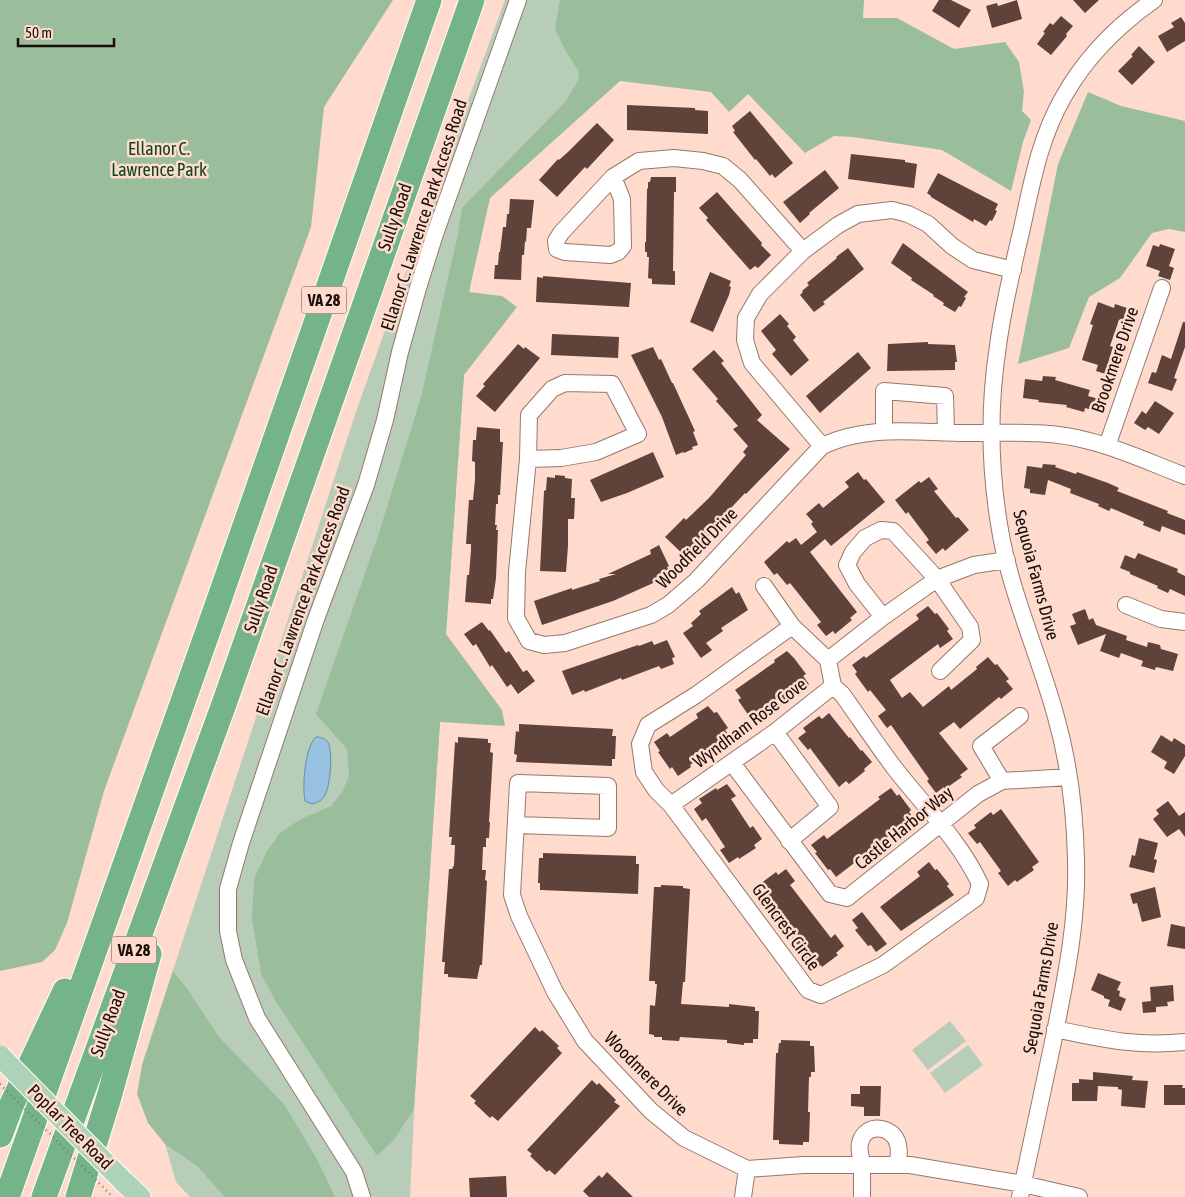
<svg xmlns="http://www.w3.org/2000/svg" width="1185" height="1197" font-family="'Asap Condensed',sans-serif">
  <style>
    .green { fill: #b7cdb8 }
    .forest { fill: #9abe9c }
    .water { fill: #97c1e0; stroke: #718ba0 }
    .building { fill: #5f423a }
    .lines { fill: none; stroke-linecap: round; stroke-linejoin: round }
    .minor-casing { stroke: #96786b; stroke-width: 18 }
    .major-casing { stroke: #fff; stroke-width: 23 }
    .highway-casing { stroke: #fff; stroke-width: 27 }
    .minor { stroke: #fff; stroke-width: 16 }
    .major { stroke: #acd2b8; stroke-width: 21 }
    .highway { stroke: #75b488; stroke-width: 25 }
    .major-bridge-casing { stroke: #fff; stroke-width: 23; stroke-linecap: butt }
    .path-bridge { stroke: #8b746a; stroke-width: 2.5; stroke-dasharray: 1 4; stroke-linecap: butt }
    .major-bridge { stroke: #acd2b8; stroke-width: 21 }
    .labels { text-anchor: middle; stroke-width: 5; stroke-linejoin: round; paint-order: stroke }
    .shield { fill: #fedbcd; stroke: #5e4c44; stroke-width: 1 }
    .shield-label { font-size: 16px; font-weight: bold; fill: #190e09 }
    .park-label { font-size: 18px; fill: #0c4418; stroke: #fedbcd }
    .street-label { font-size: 18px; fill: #190e09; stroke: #fedbcd }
  </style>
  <rect width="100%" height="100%" fill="#fedbcd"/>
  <path class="green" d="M505 0H680L475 214 416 1073 410 1197H190L176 1182 142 1065 357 409 442 171Z
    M950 1021 966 1041 928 1070 912 1050Z
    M968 1045 983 1065 945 1093 930 1073Z"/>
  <path class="forest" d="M0 0H393L324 107 311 227 104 791 67 923 55 950 42 962 0 971Z
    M560 0H864L863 18H897L954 49 1005 42 1019 62 1024 92 1022 111 1031 120 1023 142 1011 191 942 150 853 137 834 136 805 153 748 94 729 112 711 92 620 81 490 198 469 292 502 296 517 307 464 375 446 634 502 710 505 726 440 722 414 1109 393 1141 377 1156 275 1000 261 974 252 919 254 879 267 851 280 833 301 819 331 806 343 791 349 776 347 749 316 714 378 536 421 397 458 234 462 208 565 102 578 81 579 72 564 48 555 29Z
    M1088 92 1121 106 1185 121V232L1169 229 1152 233 1120 278 1089 297 1069 348 1018 364 1058 164Z
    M173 971 188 990 219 1037 284 1104 318 1161 335 1197H225L197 1166 165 1144 148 1123 137 1094 142 1065Z"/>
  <path class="water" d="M316 737C320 737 324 738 327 741 334 748 330 787 325 795 323 800 317 803 312 804L305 801C302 785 305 747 316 737Z"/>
  <path class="building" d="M939 0H951L971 10 959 28 932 11Z
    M1017 0 1022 19 992 28 986 6 997 3 998 6Z
    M1073 0H1099L1085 13Z
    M1061 16 1073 26 1066 34 1067 36 1051 55 1037 44 1045 33 1043 32 1050 23 1053 25Z
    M1181 17 1185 23V41L1167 52 1158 36 1174 27 1171 23Z
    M1139 46 1155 62 1132 85 1118 71 1133 56 1131 55Z
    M627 105 695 108V110L708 111V134L627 130Z
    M750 111 793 163 775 178 772 174 770 176 756 159 755 160 733 132 735 131 732 126Z
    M597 123 614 140 587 169 585 167 557 197 539 180 558 159 559 160 568 152Z
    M851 154 905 160V162L917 164 914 188 848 179Z
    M825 170 839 188 809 213 810 214 800 223 783 202Z
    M938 173 998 204 995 210 997 211 992 221 990 220 986 226 974 219 973 222 931 197V196L927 193Z
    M651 177H676V192H674L673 271H675V285L652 284V279L648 278 649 257H647V252H645V242H646L647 189 648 188V182H650Z
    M717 192 762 243 761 245 771 255 758 268 755 266 750 270 706 220 708 218 699 208Z
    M510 199 534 200 531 228H527L526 242 525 241 524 255H522L521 280 494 279 495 265H498L499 252H500L503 227H506L507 214H509Z
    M903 243 968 292 964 297 966 298 961 307 959 306 955 312 943 305 944 303 933 296 934 295 911 280 912 278 891 263Z
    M1160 244 1175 249 1169 266 1174 268 1170 280 1158 276 1160 271 1146 266 1153 245 1159 247Z
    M848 248 864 269 823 302 825 304 814 312 800 295 803 292 802 291 809 285 807 283 837 258 836 257Z
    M710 272 731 281 729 286 731 287 729 295 713 332 690 322Z
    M543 276 631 283 629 307 536 302 537 277 543 278Z
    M1098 302 1114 308 1115 304 1127 308 1123 321 1119 320 1110 346 1113 347 1108 363 1113 364 1109 375 1096 371 1098 365 1082 360 1093 325 1090 324Z
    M780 314 789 324 787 326 796 337 793 340 809 360 791 376 772 354 776 350 761 331Z
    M1183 322H1185V347L1174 378 1177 379 1172 391 1148 383 1152 372 1156 373 1162 355 1171 359Z
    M552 334 619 337 618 358 551 355Z
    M928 342V344L955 345 957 362H955V370L887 371 888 344Z
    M518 344 524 349 525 347 540 358 495 412 476 396 485 386 483 384Z
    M653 347 659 360 661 359 672 383H673L695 431 693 432 698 445 692 447 693 449 684 453 683 452 676 455 662 417 631 355Z
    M714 350 724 361 721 363 762 415 757 420 790 449 746 494 745 493 731 508 732 510 729 513 730 514 688 559 665 537 684 518 686 520 709 498 746 455 743 452 748 446 733 429 738 426 716 401 718 399 692 369Z
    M858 352 871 368 820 413 806 396Z
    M1043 376 1056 377 1055 380 1090 390 1088 396 1099 399 1096 411 1085 408 1084 412 1066 407 1067 405 1038 402 1039 400 1023 398 1025 379 1042 381Z
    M1155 401 1174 413 1159 434 1148 427 1145 430 1134 423 1142 411 1146 414Z
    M477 427 500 429V442H503L500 495H498V504H496L495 525H497L496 530H498L496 578 493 599H491V604L465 602 467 575H469L471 550V544H466L469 500H473L475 480V462L472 461 473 440H476Z
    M653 452 664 477 627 493 601 502 590 480Z
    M1043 464 1056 465 1055 467 1076 474 1077 472 1108 483 1119 488 1117 491 1168 511 1167 513 1185 520V535L1162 526 1160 532 1143 525 1144 522 1111 508 1109 511 1098 506 1099 504 1070 493 1071 489 1048 480 1045 495 1030 493V489L1024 488 1027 466 1042 468Z
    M858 472 864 480 866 479 885 502 831 546 825 539 810 552 857 612 850 618 852 620 835 634 833 631 826 636 817 625 821 622 790 583 787 585 777 573 774 575 764 562 787 541 789 543 796 538 801 545 817 532 811 524 813 522 806 514 819 503 823 508 849 487 845 482Z
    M555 475 565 476V478L572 479 571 498H575L574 519H568V546L566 572 540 571 544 491 546 490 547 477 555 478Z
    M929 477 938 489 934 491 956 518 958 517 969 530 945 551 943 548 936 554 926 542 929 540 908 512 906 514 895 500 919 481 921 483Z
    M659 545 669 566 667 567 671 575 613 601 542 625 534 601 572 588V590L600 581 599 579 616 574H608L651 554 650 550Z
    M1138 553 1178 569 1177 572 1185 576V596L1170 589 1168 593 1157 588 1158 586 1130 574V572L1120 568 1125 555 1135 559Z
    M732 587 736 594 739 592 748 610 721 628 723 631 706 643 712 650 701 658 683 633 693 626 691 623 701 614 699 611Z
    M928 606 935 614 937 613 949 629 947 631 953 639 940 648 938 644 890 680 902 698 910 692 923 707 949 686 951 690 977 669 976 667 988 657 995 665 997 664 1009 679 1006 681 1013 689 1001 699 999 697 960 729 954 722 939 733 968 769 960 775 962 777 945 789 944 787 936 793 927 781 929 779 891 725 887 728 878 716 886 710 870 690 868 692 855 674 857 672 852 665 864 656 866 658 919 619 916 615Z
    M1085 609 1089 620 1093 618 1096 625 1127 636 1126 640 1147 647 1148 642 1160 645 1161 649 1178 654 1173 671 1156 667 1155 670 1141 666 1143 661 1121 653 1119 658 1100 651 1106 634 1078 645 1070 626 1076 624 1072 614Z
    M482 622 489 631 490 630 506 653 509 651 523 672 527 670 535 681 518 694 511 684 507 687 492 665 490 667 476 644 473 646 464 634Z
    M667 640 675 657 672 658 674 664 661 669 659 666 622 680 621 678 585 692 584 690 572 695 562 671 638 645 639 646 652 641 654 645Z
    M787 651 794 658 806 674 803 676 809 684 757 722 751 715 749 716 738 700 741 698 735 690 775 662 774 660Z
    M708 706 714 713 717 712 728 728 725 730 731 738 690 765 691 767 678 776 672 767 670 769 658 752 660 751 654 742 667 733 670 737 698 718 696 714Z
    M829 713 849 738 850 737 861 751 862 750 872 762 864 769 865 771 849 784 846 781 839 787 810 748 808 750 798 738 806 732 803 728 819 716 822 719Z
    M519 724 613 729 612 736H616L615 759H612V766L516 762 517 755 514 754 516 731 519 732Z
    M1161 735 1172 742 1174 738 1185 745V756L1174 774 1164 768 1167 762 1151 752Z
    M458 737 488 739V743H491L490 752 493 753 489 822H490L489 838H486V847H483L482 870H486L485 880 487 881 482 965H480L477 979 448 977V974H444L445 962H442L449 869H452L454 865 455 845H451L452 837H449L455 742 458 743Z
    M727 784 736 796 731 799 750 828 753 826 762 839 754 845 756 848 739 859 738 857 729 863 720 850 725 847 706 818 702 821 694 809 702 803 699 799 716 788 717 790Z
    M891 788 897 796 899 794 911 810 909 812 914 819 901 829 900 828 836 877 830 869 828 870 815 853 817 852 811 845 824 835 827 839 880 799 878 797Z
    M1168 801 1179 816 1185 812V837L1179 829 1167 837 1153 819 1159 814 1156 810Z
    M1001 809 1039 862 1032 867 1034 870 1017 882 1015 880 1008 886 998 873 1001 871 980 842 977 844 968 833 976 828 974 825 991 812 993 815Z
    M1139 838 1158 843 1154 859 1157 860 1154 873 1129 867 1132 855 1135 856Z
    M543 853 636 856V864H639L638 894 540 890V883H538L539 858H543Z
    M929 862 935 870 937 869 949 884 947 886 954 895 901 931 880 907 920 876 917 872Z
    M786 869 795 881 790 885 831 938 835 934 844 946 836 953 838 955 822 967 821 965 812 971 803 959 806 956 767 904 764 906 755 894 762 888 760 884 776 872 778 875Z
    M661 885 683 886V888L690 889 685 982H683L681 1004 729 1007V1004L755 1007V1011H759L758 1039H753V1043H744V1045L727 1043V1040L680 1037 679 1041 662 1040V1037H654V1035L649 1034 650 1005 655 1006 657 984H655V981H649L654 887H661Z
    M1155 887 1161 917 1142 922 1137 903 1133 904 1130 894Z
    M862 912 887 944 876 952 871 945 868 946 855 930 858 928 852 920Z
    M1171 924 1185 927V949L1167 946Z
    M1098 973 1121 982 1117 990 1120 991 1119 996 1126 999 1121 1011 1108 1006 1110 1000 1104 998V996L1091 990Z
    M1173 985 1174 1001 1167 1002 1168 1006 1156 1007V1012L1143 1013 1142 1002 1151 1001 1150 987Z
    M535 1027 540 1032 542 1030 559 1046 557 1048 562 1053 498 1121 492 1116 490 1118 474 1103 476 1101 470 1096Z
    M781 1040 810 1041V1046H814L815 1072H811V1077H809L808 1112H810L809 1142H803V1145L779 1144V1140H773L776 1053H778L779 1043H781Z
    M1093 1072 1133 1076 1132 1080 1148 1081 1145 1108 1121 1106 1122 1090 1118 1089V1087L1098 1086 1097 1101H1072V1083H1079V1079L1093 1080Z
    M592 1080 597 1085 599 1083 616 1100 614 1102 620 1106 555 1175 549 1170 547 1172 530 1156 532 1154 527 1150Z
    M1164 1085H1183L1182 1088H1185V1105H1164Z
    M860 1086H881L880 1116H864V1107L851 1106V1094H860Z
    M607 1172 633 1197H589L583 1191 599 1175 602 1178Z
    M506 1176 507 1197H470L469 1178Z"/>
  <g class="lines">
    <g class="minor-casing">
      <path id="minor" d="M613 177 622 199 623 246 618 252 610 255 565 252 557 249 556 241 561 233Z
        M613 177 639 161 674 158 703 161 723 166 740 180 803 251
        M884 431V391L945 396 946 432
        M822 446 752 363 745 340 746 318 760 294 803 251 838 225 858 214 892 210 908 214 928 224 952 246 973 260 1013 270
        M1107 446 1162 288
        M528 459 561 458 596 452 638 434 612 384 565 383 552 389 529 415 528 459 517 572 516 618 529 641 544 645 565 643 651 615 668 605 696 581 822 446C870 424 917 433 968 433 1008 433 1049 430 1089 441 1122 449 1153 464 1185 476
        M764 586 792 626
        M1126 605 1161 619 1185 622
        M883 617 857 584 847 565 853 552 865 538 881 530 893 531 937 579 970 627 972 640 940 671
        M828 660 792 626 696 695 648 725 640 744 644 772 656 790 671 805 808 990 821 995 883 965 976 898 980 884C960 841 925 807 896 770 877 745 860 719 842 694L833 686
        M775 732 830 807 789 841
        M732 763 830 894 847 898 978 794 1002 781 1069 777
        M1002 781 981 746 1020 716
        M671 805 775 732 833 686 828 660 883 617 937 579 974 565 1007 560
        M516 825 608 828V786L518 783 512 895 519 916 555 992 585 1041 651 1111 684 1138 747 1169 803 1165H910L1023 1184 1079 1197
        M1055 1029C1103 1039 1136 1047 1185 1042
        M362 1197 354 1172 257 1018 234 960 228 931V889L241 843 316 619 366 485 385 420 400 352 418 288 435 234 518 0
        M743 1197 747 1169
        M862 1197C862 1187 862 1176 862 1166 862 1159 858 1150 860 1143 865 1122 894 1125 898 1145 900 1151 898 1158 898 1164
        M1020 1197C1031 1145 1042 1094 1053 1042 1065 982 1078 922 1076 860 1075 812 1069 763 1056 717 1040 658 1014 601 1002 541 990 478 988 410 998 346 1003 306 1013 267 1022 228 1032 182 1040 137 1064 96 1086 57 1117 26 1154 0"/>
    </g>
    <g class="major-casing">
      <path id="major" d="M123 1181 140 1197"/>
    </g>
    <g class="highway-casing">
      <path id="highway" d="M0 1135 11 1106 65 991
        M7 1197 219 600 429 0
        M44 1197 224 704 472 0
        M78 1197 109 1097 149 954"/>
    </g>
    <use href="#minor" class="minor"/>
    <use href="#major" class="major"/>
    <use href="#highway" class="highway"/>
    <g class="major-bridge-casing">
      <path id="major-bridge" d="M0 1056 123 1181"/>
    </g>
    <path class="path-bridge" d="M0 1084 113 1197"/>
    <use href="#major-bridge" class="major-bridge"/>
  </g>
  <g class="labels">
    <g class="shield">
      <rect x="301.5" y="286.5" width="45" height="27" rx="4"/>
      <rect x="111.5" y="936.5" width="45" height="27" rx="4"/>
    </g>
    <g class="shield-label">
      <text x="324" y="306">VA 28</text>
      <text x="134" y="956">VA 28</text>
    </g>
    <g class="park-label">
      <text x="159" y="155">Ellanor C.<tspan x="159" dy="21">Lawrence Park</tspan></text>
    </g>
    <g class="street-label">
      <text transform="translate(424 215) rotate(-72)" y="6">Ellanor C. Lawrence Park Access Road</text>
      <text transform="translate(395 217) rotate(-71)" y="6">Sully Road</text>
      <text transform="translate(1115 360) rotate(-71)" y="6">Brookmere Drive</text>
      <text transform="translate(697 548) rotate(-45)" y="6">Woodfield Drive</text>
      <text transform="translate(1036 575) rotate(75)" y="6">Sequoia Farms Drive</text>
      <text transform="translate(261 599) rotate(-71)" y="6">Sully Road</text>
      <text transform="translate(303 601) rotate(-70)" y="6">Ellanor C. Lawrence Park Access Road</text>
      <text transform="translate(750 723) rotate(-37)" y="6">Wyndham Rose Cove</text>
      <text transform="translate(904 828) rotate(-39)" y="6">Castle Harbor Way</text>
      <text transform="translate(786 927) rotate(54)" y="6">Glencrest Circle</text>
      <text transform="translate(1041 988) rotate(-80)" y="6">Sequoia Farms Drive</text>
      <text transform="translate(108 1023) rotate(-70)" y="6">Sully Road</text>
      <text transform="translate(646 1074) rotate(45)" y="6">Woodmere Drive</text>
      <text transform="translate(70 1127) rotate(45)" y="6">Poplar Tree Road</text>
    </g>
  </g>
  <path d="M18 38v8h96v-8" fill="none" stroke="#190e09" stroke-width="2.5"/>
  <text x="25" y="38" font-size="15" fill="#190e09" stroke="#fedbcd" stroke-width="4" paint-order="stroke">50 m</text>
</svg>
